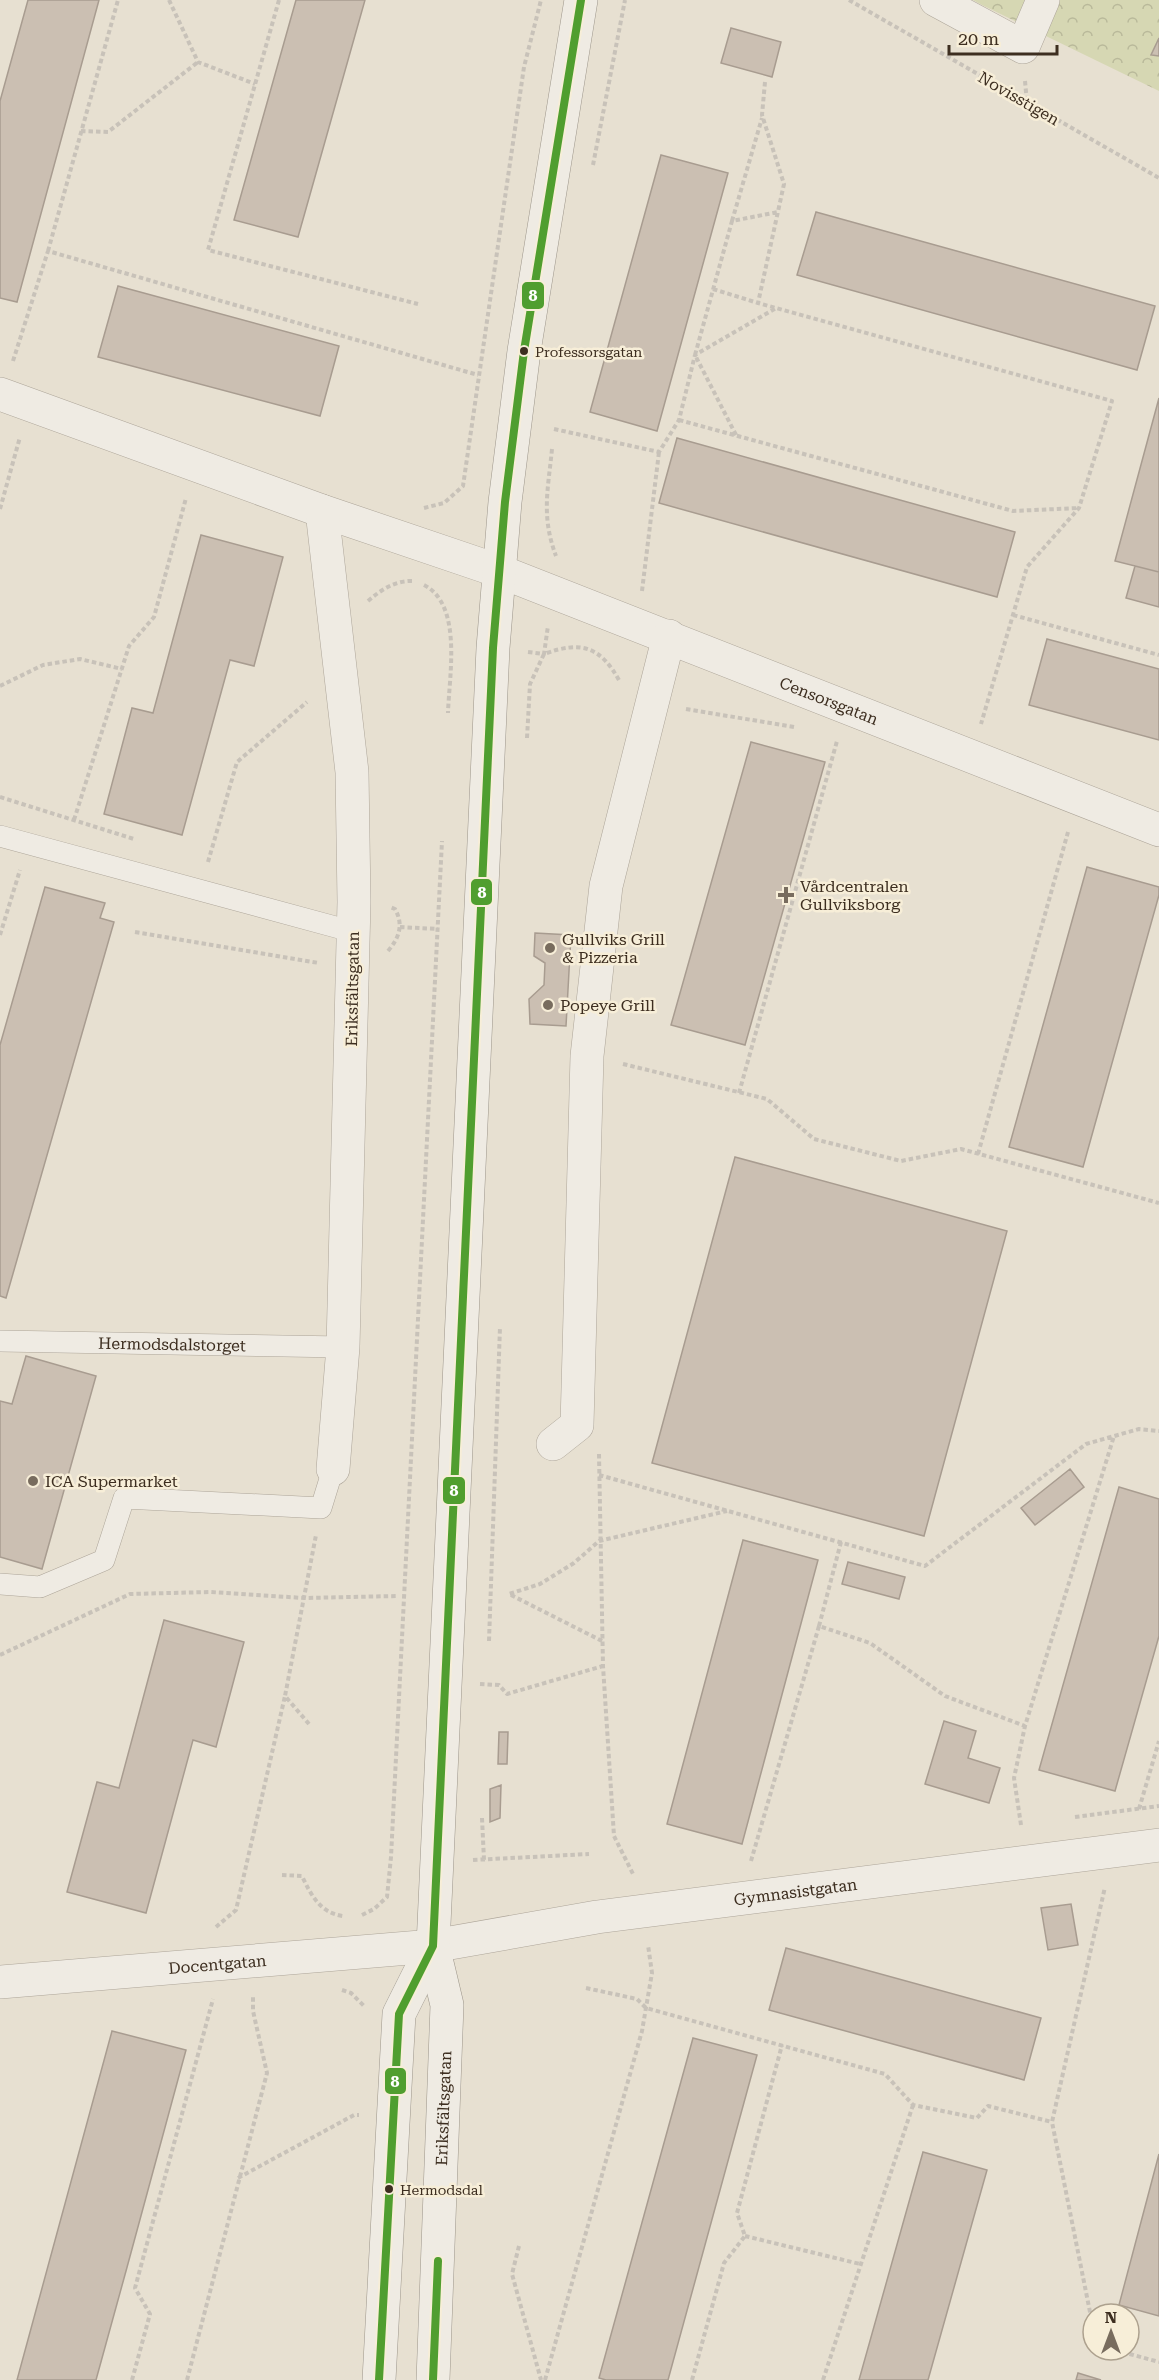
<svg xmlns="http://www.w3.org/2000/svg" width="1159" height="2380" font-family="'Roboto Serif',serif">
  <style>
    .park { fill: url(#park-crowns) }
    .building { fill: #cbbfb2; stroke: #a89c90; stroke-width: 1.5 }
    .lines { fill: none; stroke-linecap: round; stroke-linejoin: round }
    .lane-casing { stroke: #ada599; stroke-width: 22 }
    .street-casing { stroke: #ada599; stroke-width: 34 }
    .secondary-casing { stroke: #9c958a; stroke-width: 34 }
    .path { stroke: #c8c2b9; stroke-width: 4; stroke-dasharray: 4.5 3; stroke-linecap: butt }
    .lane { stroke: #efebe3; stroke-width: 21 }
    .street { stroke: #efebe3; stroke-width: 33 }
    .secondary { stroke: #efebe3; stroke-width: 33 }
    .bus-1-casing { stroke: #f7eed8; stroke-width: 12 }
    .bus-1 { stroke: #509e2f; stroke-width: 8 }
    .bus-dot { fill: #3d2e20; stroke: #f7eed8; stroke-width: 2 }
    .poi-dot { fill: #786c5e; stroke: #f7eed8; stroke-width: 2 }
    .labels { text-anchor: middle; stroke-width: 5; stroke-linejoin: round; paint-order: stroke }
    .bus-label { font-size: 14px; fill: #3d2e20; stroke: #f7eed8; text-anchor: start }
    .street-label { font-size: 16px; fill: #3d2e20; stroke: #f7eed8 }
    .poi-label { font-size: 16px; fill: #3d2e20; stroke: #f7eed8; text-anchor: start }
    .line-badge { stroke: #f7eed8; stroke-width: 2 }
    .badge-label { font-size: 16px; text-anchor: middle; font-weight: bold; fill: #fff }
  </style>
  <defs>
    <pattern id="park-crowns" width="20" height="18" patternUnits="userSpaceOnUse" patternTransform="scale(1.5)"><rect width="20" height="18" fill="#d6d7b3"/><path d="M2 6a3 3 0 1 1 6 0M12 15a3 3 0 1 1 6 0" fill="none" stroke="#b9b99a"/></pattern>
  </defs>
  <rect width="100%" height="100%" fill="#e7e0d1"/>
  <path class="park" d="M973 0H1159V91L982 5Z"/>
  <path class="building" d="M28 0H99L17 302 0 298V101Z
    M296 0H365L298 237 234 220Z
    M731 28 781 42 772 77 721 63Z
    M1159 38V56L1151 55Z
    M661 155 728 173 657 431 590 412Z
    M816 212 1155 306 1137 370 797 275Z
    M118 286 339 346 320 416 98 357Z
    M1159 398V572L1115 561Z
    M677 438 1015 532 997 597 659 503Z
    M201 535 283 557 254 666 230 660 182 835 104 814 132 708 153 713Z
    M1135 566 1159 572V607L1126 598Z
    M1047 639 1159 669V740L1029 705Z
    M751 742 825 762 745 1045 671 1025Z
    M1087 867 1159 887V895L1083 1167 1009 1147Z
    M45 887 105 903 100 918 114 922 6 1298 0 1296V1045Z
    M535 933 571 935 566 1026 530 1024 529 999 544 985 545 963 534 956Z
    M735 1157 1007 1231 924 1536 652 1463Z
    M26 1356 96 1376 42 1569 0 1557V1401L12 1404Z
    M1070 1469 1084 1487 1035 1525 1021 1508Z
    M1119 1487 1159 1499V1636L1115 1791 1039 1770Z
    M743 1540 818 1560 742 1844 667 1824Z
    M848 1562 905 1577 899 1599 842 1584Z
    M164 1620 244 1642 216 1747 193 1740 146 1913 67 1892 97 1782 119 1788Z
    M944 1721 976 1731 968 1758 1000 1768 989 1803 925 1784Z
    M499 1732H508L507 1764H498Z
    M501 1785 500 1818 490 1822V1789Z
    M1071 1904 1078 1945 1048 1950 1041 1908Z
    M786 1948 1041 2018 1024 2080 769 2010Z
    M112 2031 186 2050 126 2271 96 2380H17Z
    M693 2038 757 2055 668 2380H606L599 2378Z
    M923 2152 987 2170 928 2380H859Z
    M1159 2154V2316L1119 2305Z
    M1078 2373 1101 2380H1076Z"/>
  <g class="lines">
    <g class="lane-casing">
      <g id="lane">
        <path d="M0 836 354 932"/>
        <path id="s1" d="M0 1341 343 1347"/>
        <path d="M0 1584 40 1587 104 1560 124 1498 321 1508 333 1469"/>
      </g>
    </g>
    <g class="street-casing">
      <g id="street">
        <path d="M936 0 1023 47 1043 0"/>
        <path id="s2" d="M0 394 322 511 499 571 1159 830"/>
        <path d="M322 511 352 772 354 902 343 1347 333 1469"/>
        <path d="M553 1444 577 1425 587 1056 606 886 669 636"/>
        <path id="s3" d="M0 1982 433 1946 597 1917 1159 1845"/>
      </g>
    </g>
    <g class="secondary-casing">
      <g id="secondary">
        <path d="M379 2380 399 2014 433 1946"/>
        <path id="s4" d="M433 2380 447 2005 433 1946 493 648 505 502 524 351 581 0"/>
      </g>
    </g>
    <path class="path" d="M169 0 198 62 255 84
      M279 0 208 250 418 304
      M849 0 1159 178
      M1025 81 1027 103
      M765 82 762 115 784 184 758 303 1112 401 1079 508 1027 567 981 724
      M81 131 108 132 198 62
      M593 165 625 0
      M732 221 762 118
      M48 251 118 0
      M713 289 758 303
      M13 361 48 251 478 375
      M679 420 1013 511 1079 508
      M554 429 659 452 679 420 695 355 776 308
      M736 435 695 355 732 221 778 212
      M552 449C548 490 541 516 556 556
      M424 508 444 503 463 486 524 67 541 0
      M0 509 20 437
      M424 585C463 605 449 676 448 713
      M642 591 659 452
      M368 601C382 589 396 580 414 581
      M1013 615 1159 655
      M528 652 544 654 548 626
      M0 686 43 665 80 659 122 669
      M686 709 794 727
      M527 738 530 684 544 654C582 640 601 647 620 682
      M0 797 134 839
      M74 820 129 646 154 617 186 498
      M208 862 237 762 307 702
      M400 927 438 929
      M135 932 319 963
      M0 935 20 870
      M388 951C399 938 404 925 395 909L390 907
      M623 1064 767 1099 814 1139 901 1161 961 1149 1159 1203
      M739 1093 837 741
      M978 1154 1068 832
      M599 1454 603 1666 614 1836 634 1876
      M599 1475 925 1566 1086 1444 1139 1429 1159 1431
      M819 1626 841 1542
      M489 1641 500 1327
      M602 1641 509 1594 540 1584 574 1563 599 1541 727 1511
      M0 1655 130 1594 210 1592 304 1598 397 1596
      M480 1684 499 1685 507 1694 603 1666
      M309 1724 285 1696 316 1535
      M1139 1809 1159 1741
      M1075 1817 1159 1806
      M482 1818 484 1860
      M1021 1825 1014 1778 1025 1726 1114 1436
      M473 1860 589 1854
      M751 1861 819 1626 870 1643 945 1696 1025 1726
      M282 1875 302 1876C311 1895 320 1913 343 1916
      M362 1915 374 1909 387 1897 391 1857 442 841
      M216 1927 236 1910 285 1696
      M586 1988 637 1999 646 2008 885 2074 913 2105 977 2118 988 2106 1052 2122
      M342 1990 351 1993 364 2006
      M238 2178 354 2115H359
      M745 2236 860 2264
      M519 2246 512 2274 541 2380
      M1093 2327 1052 2122 1105 1887
      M1115 2350 1159 2362
      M132 2380 150 2314 135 2288 213 1999
      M187 2380 267 2073 253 2011V1997
      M545 2380 642 2031 652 1973 648 1945
      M692 2380 724 2263 745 2236 737 2213 782 2045
      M823 2380 913 2105"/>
    <use href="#lane" class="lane"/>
    <use href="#street" class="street"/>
    <use href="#secondary" class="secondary"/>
    <g class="bus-1-casing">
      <path id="bus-1" d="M379 2380 399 2014 433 1946 493 648 505 502 524 351 581 0
        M433 2380 438 2261"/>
    </g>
    <use href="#bus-1" class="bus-1"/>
  </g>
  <g class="bus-dot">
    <circle cx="524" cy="351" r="5"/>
    <circle cx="389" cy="2189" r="5"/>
  </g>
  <g class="poi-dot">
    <path d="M783 886h6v6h6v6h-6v6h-6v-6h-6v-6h6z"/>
    <circle cx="550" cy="948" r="6"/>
    <circle cx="548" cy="1005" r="6"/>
    <circle cx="33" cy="1481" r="6"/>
  </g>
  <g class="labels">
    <g class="bus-label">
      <text x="535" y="357">Professorsgatan</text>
      <text x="400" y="2195">Hermodsdal</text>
    </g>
    <g class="street-label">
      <text transform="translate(1019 98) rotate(30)" y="6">Novisstigen</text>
      <text dy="6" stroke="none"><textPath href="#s2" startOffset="884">Censorsgatan</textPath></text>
      <text transform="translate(352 989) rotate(-89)" y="6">Eriksfältsgatan</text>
      <text dy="6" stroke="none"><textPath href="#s1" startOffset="172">Hermodsdalstorget</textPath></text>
      <text dy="6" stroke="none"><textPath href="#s3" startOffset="801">Gymnasistgatan</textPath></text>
      <text dy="6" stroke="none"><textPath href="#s3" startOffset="218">Docentgatan</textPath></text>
      <text dy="6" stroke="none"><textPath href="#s4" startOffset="272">Eriksfältsgatan</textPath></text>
    </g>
    <g class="poi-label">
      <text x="800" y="892">Vårdcentralen<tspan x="800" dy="18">Gullviksborg</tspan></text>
      <text x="562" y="945">Gullviks Grill<tspan x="562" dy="18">&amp; Pizzeria</tspan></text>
      <text x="560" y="1011">Popeye Grill</text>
      <text x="45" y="1487">ICA Supermarket</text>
    </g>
  </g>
  <g class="line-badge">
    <rect x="521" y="281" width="24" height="29" rx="6" fill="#509e2f"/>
    <rect x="470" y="878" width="23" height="28" rx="6" fill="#509e2f"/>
    <rect x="442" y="1476" width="24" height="29" rx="6" fill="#509e2f"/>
    <rect x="384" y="2067" width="23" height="28" rx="6" fill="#509e2f"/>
  </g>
  <g class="badge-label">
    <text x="533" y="301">8</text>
    <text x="482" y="898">8</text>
    <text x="454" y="1496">8</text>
    <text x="395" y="2087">8</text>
  </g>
  <g transform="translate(1111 2332)"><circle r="28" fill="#f7eed8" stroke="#ada18e" stroke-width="1.5"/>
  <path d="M0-4.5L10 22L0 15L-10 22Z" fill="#786c5e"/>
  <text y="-9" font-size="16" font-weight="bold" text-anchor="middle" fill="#3d2e20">N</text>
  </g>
  <path d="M949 45v9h108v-9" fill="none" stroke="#3d2e20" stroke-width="3"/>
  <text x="958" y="45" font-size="18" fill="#3d2e20" stroke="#f7eed8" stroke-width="4.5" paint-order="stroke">20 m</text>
</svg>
